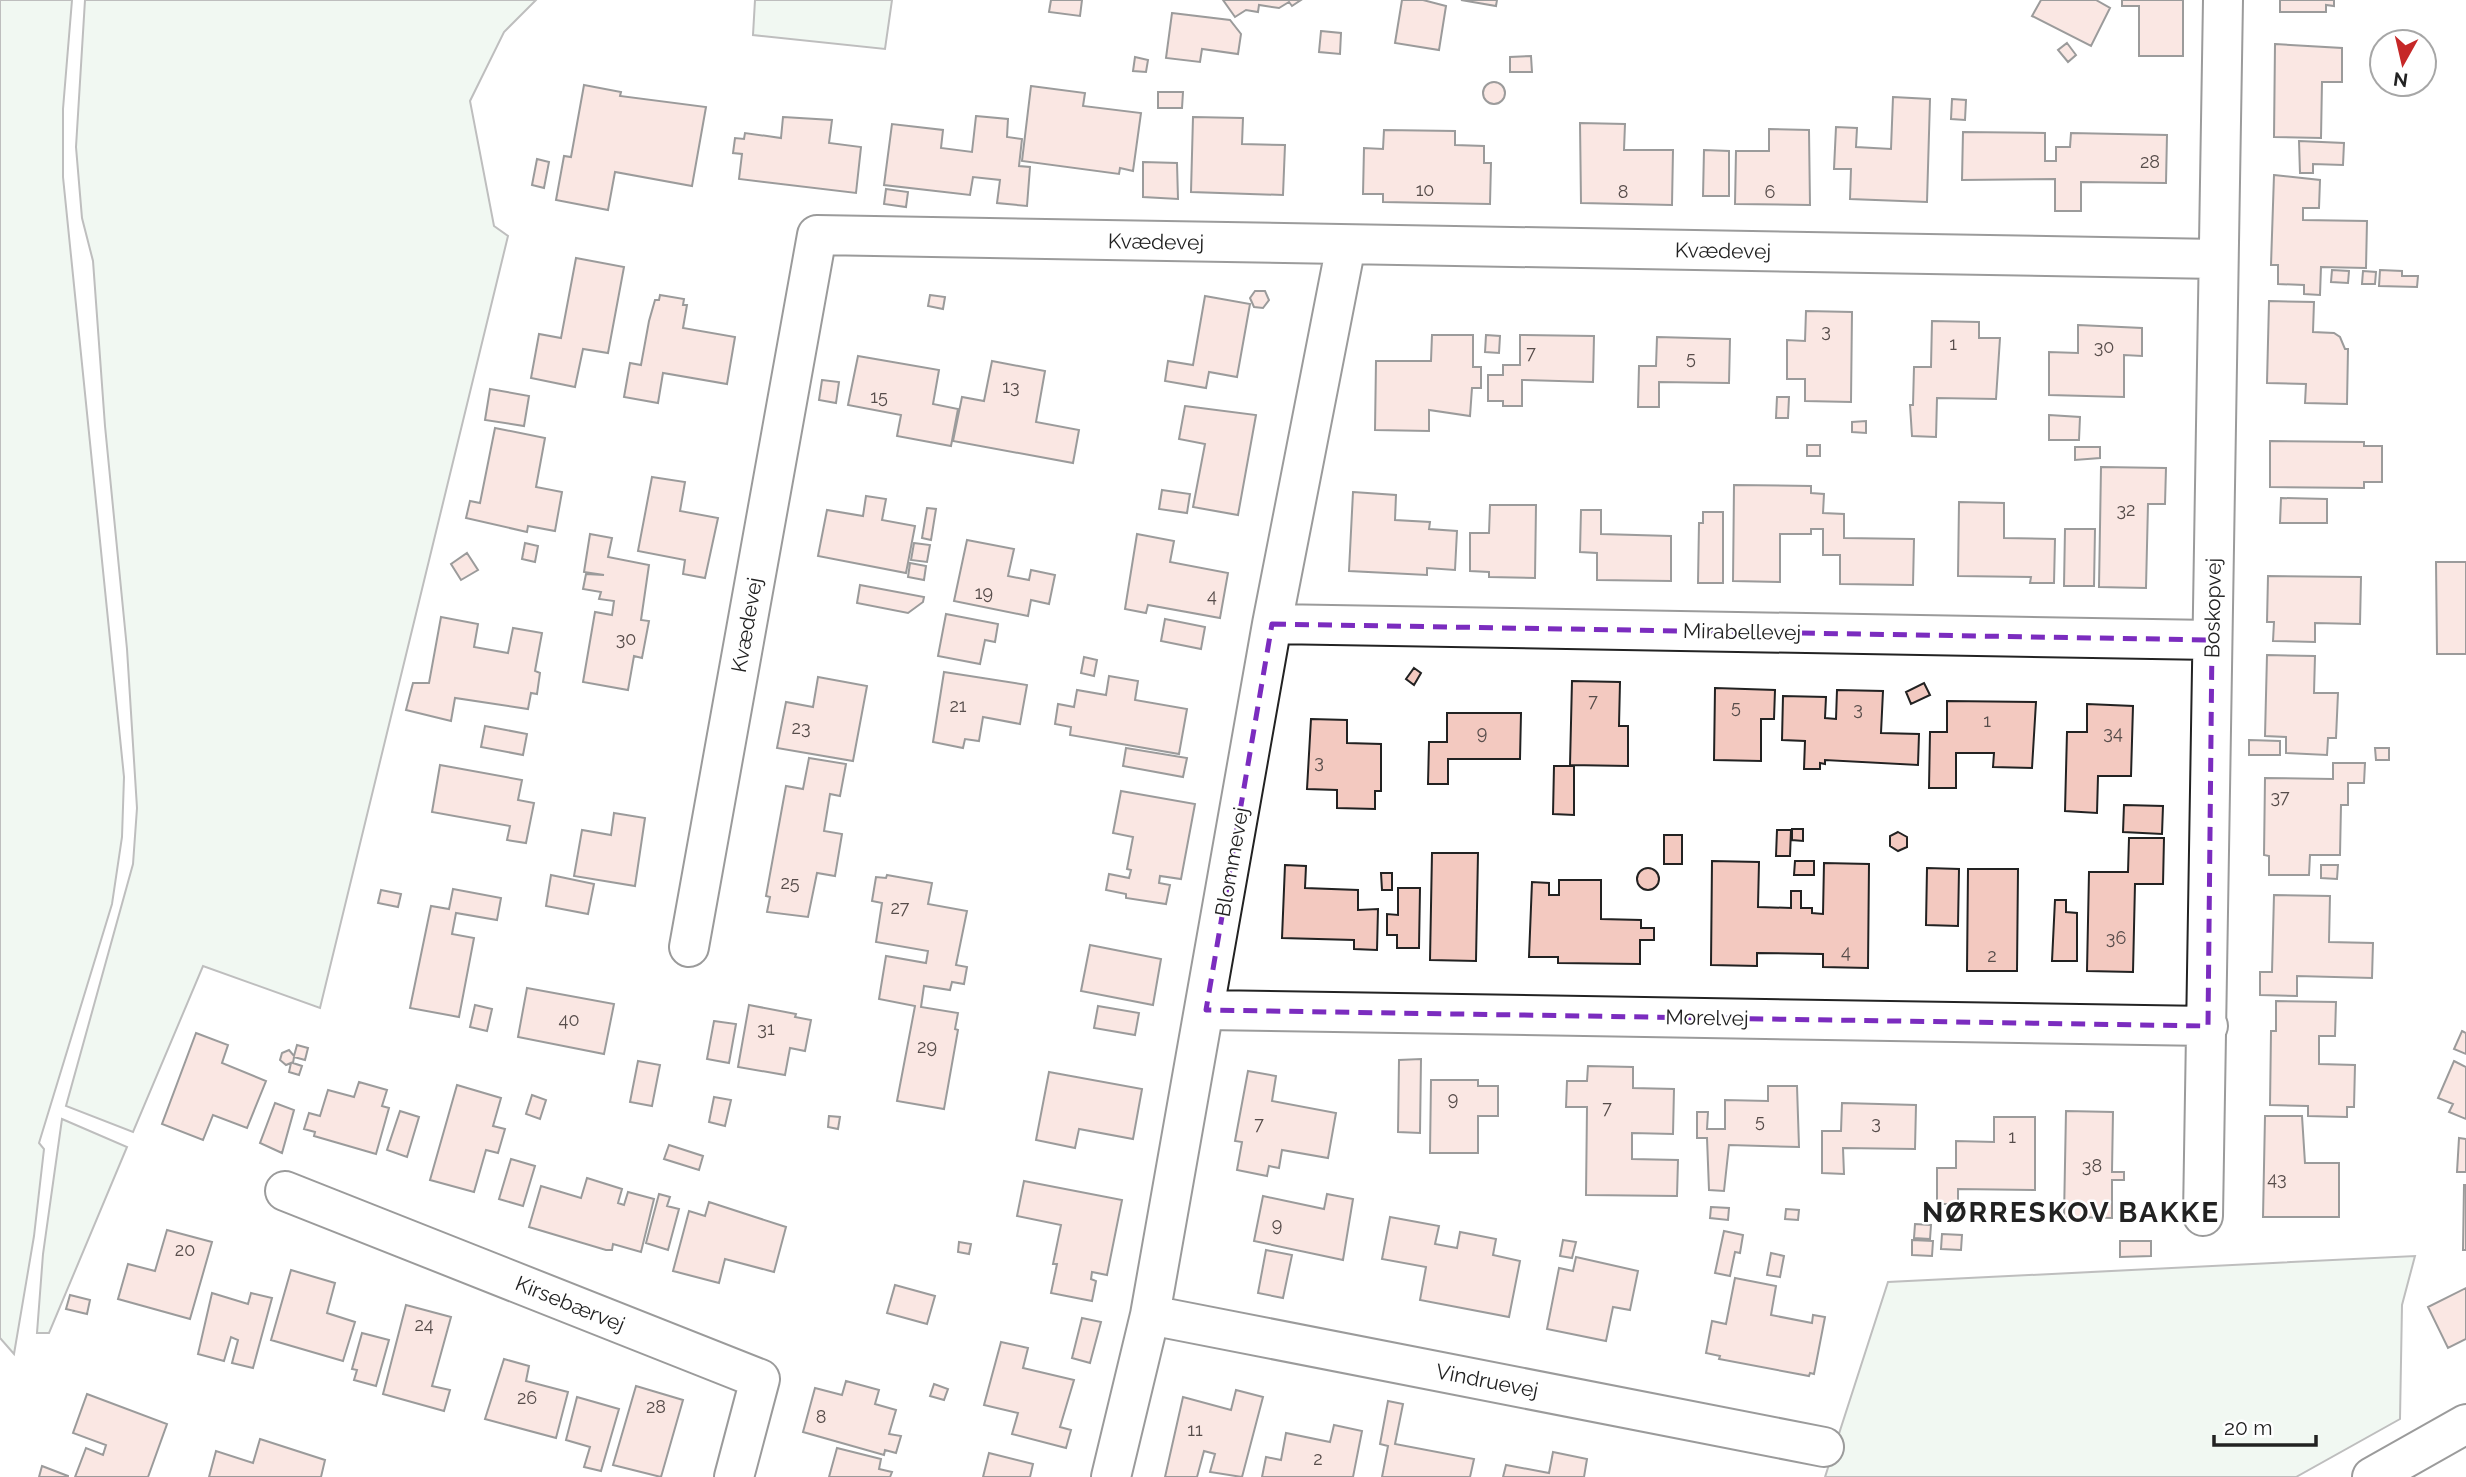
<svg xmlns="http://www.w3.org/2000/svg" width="2466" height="1477" font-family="Raleway,sans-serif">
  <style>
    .green { fill: #e0efe3; stroke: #6f6f6f; stroke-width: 2 }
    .building { fill: #f3c9c0; stroke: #222; stroke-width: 2 }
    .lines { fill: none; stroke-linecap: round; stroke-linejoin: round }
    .minor-casing { stroke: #222; stroke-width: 42 }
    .major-casing { stroke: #222; stroke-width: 42 }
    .minor { stroke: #fff; stroke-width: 38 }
    .major { stroke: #fff; stroke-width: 38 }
    .marked { fill: none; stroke: #7b2cbf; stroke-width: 5; stroke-dasharray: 14 9; stroke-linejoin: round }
    .labels { text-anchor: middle; stroke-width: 5; stroke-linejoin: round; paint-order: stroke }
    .number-label { font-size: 18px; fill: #564c4a }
    .street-label { font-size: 21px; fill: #222; stroke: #fff }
    .district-label { font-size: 28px; font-weight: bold; letter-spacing: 2px; fill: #222; stroke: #fff }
  </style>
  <rect width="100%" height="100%" fill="#fff"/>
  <path class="green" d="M0 0H72L63 109V177L124 777 122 837 112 904 39 1143 44 1149 34 1236 14 1354 0 1338Z
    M85 0H536L504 32 470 101 494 226 508 236 320 1008 203 966 133 1132 66 1106 133 864 137 808 127 649 105 426 93 261 82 218 76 147Z
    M755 0H892L885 49 753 35Z
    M62 1119 127 1147 49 1333H37L43 1254Z
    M2415 1256 2402 1305 2400 1419 2296 1477H1825L1888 1282Z"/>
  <path class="building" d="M1051 0H1082L1080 16 1049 12Z
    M1223 0H1301L1292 6 1289 2 1279 8 1259 5 1258 12 1246 10 1235 17Z
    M1402 0H1423L1446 6 1439 50 1395 43Z
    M1461 0H1497L1496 6Z
    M2041 0H2096L2110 8 2091 46 2032 16Z
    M2122 0H2183V56H2139V6H2122Z
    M2280 0H2334V6L2326 5V12H2280Z
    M1172 13 1230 20 1241 34 1238 54 1202 49 1200 62 1166 58Z
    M1321 31 1341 33 1340 54 1319 52Z
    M2067 43 2076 55 2068 62 2058 50Z
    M2275 44 2342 48V82H2322L2321 138 2274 137Z
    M1531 56 1532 72H1510V57Z
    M1135 57 1148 60 1146 72 1133 71Z
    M1483 93a11 11 0 1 1 22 0a11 11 0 1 1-22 0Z
    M584 85 621 92 620 96 706 107 692 186 615 172 608 210 556 200 564 156 571 157Z
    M1031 86 1085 93 1083 106 1141 113 1133 171 1120 168 1119 174 1022 161Z
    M1158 92H1183L1182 108H1158Z
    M1893 97 1930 99 1927 202 1850 199 1851 169H1834L1836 127 1857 128 1856 147 1891 149Z
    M1952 99 1966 100 1965 120 1951 119Z
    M976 116 1008 119 1007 137 1022 139 1019 166 1030 167 1027 206 997 203 1000 180 973 177 970 195 884 185 892 124 943 130 941 148 972 152Z
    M783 117 832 120 829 143 861 147 856 193 739 179 742 154 733 153 735 138 744 139 745 133 781 138Z
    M1193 117 1243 118 1242 144 1285 145 1283 195 1191 192Z
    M1580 123 1625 124 1624 150H1673L1672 205 1581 203Z
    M1769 129 1809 130 1810 205 1735 204 1736 151H1769Z
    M1384 130 1455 131V145L1484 146V163H1491L1490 204 1383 202V194H1363L1364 148 1383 149Z
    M1963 132 2045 133V161H2056V147H2070L2071 133 2167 135 2166 183 2081 182V211H2055V179L1962 180Z
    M2299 141 2344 143 2343 165 2313 164V173H2300Z
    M1704 150 1729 151V196H1703Z
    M537 159 549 162 544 188 532 185Z
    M1143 162 1177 163 1178 199 1143 197Z
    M2274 175 2320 180 2319 208H2303V220L2367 221 2366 268 2321 267 2320 295 2304 294V285L2278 284V265H2271Z
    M886 189 908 192 906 207 884 204Z
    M576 258 624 267 608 353 583 349 575 387 531 378 539 334 561 338Z
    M2332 270 2349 271 2348 283 2331 282Z
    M2380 270 2402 271V276H2418L2417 287 2379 286Z
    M2363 271 2376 272 2375 284H2362Z
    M1255 291H1265L1269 300 1263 308 1254 307 1250 298Z
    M660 295 684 299 683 305H687L683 328 735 337 727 384 663 373 658 403 624 397 630 363 641 365 649 321 655 300H659Z
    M930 295 945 297 943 309 928 306Z
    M1205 296 1250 304 1237 377 1209 372 1206 388 1165 381 1168 361 1193 365Z
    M2269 301 2314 302 2313 332 2334 333 2340 337 2345 349H2348L2347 404 2305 403 2306 384 2267 383Z
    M1806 311 1852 312 1851 402 1805 401V379H1787V340L1805 341Z
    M1932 321 1979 322V338H2000L1996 399 1937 398 1936 437 1912 436 1910 405H1913L1914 367H1931Z
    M2078 325 2142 328V356L2124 355V397L2049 395V352L2078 353Z
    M1432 335H1473V367H1481V388H1472L1470 416 1429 410V431L1375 430 1376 361H1431Z
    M1486 335 1500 336 1499 353 1485 352Z
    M1520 335 1594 336 1593 382 1522 380V406H1503V401H1488V375H1503V365H1520Z
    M1657 337 1730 339 1729 383 1659 382V407H1638L1639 366H1656Z
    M858 356 939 370 933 404 958 409 951 446 897 436 901 415 848 405Z
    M992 361 1045 371 1036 422 1079 430 1073 463 953 441 962 397 984 401Z
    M822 380 839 382 836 403 819 400Z
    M490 389 529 396 524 426 485 420Z
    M1777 397H1789L1788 418H1776Z
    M1185 406 1256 415 1238 515 1193 507 1205 444 1179 439Z
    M2049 415 2080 417 2079 440H2049Z
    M1866 421V433L1852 432V422Z
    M495 428 545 438 536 487 562 492 555 531 528 526 527 532 466 518 470 501 480 503Z
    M2270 441 2364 442V446H2382V482H2364V488L2270 487Z
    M1807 445H1820V456H1807Z
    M2075 447H2100V458L2075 460Z
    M2101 467 2166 468 2165 504H2148L2146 588 2099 587Z
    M652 477 685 482 680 511 718 518 705 578 683 574 685 560 638 551Z
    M1734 485 1811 486V493L1824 494 1823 513 1844 514V538L1914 539 1913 585 1840 584V555H1823V529H1811V534H1780V582L1733 581Z
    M1162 490 1190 494 1187 513 1159 509Z
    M1353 492 1396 495 1395 520 1430 522 1429 529 1457 531 1455 570 1427 568V575L1349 571Z
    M866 496 886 499 882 520 915 526 906 573 818 556 827 510 863 516Z
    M2281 498 2327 499V523H2280Z
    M1959 502 2004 503V538L2055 539 2054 583H2030L2031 577 1958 576Z
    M1490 505H1536L1535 578 1489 577V572L1470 571V533H1489Z
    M927 508 936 509 931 540 922 538Z
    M1581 510H1601V534L1671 536V581L1597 580V553L1580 552Z
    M1703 512H1723V583H1698L1699 523H1703Z
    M2065 529H2095L2094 586H2064Z
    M590 534 612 538 608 557 649 565 641 620 649 621 642 658 634 656 628 690 583 682 595 612 612 615 614 601 599 599 601 592 583 589 586 574 604 575 584 572Z
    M1137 534 1174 541 1170 562 1228 573 1220 618 1148 605 1146 613 1125 609Z
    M967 540 1014 549 1008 576 1029 580 1031 570 1055 575 1049 604 1031 600 1028 616 954 601Z
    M525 543 538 546 535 562 522 559Z
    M914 543 930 545 927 562 911 560Z
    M467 553 478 570 461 580 451 564Z
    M2436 562H2466V654H2437Z
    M910 563 926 566 924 580 908 577Z
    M2268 576 2361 577 2360 624 2315 623V642L2273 641 2274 622H2267Z
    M860 585 924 597 923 602 908 613 857 603Z
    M946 614 998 624 995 642 985 640 980 664 938 656Z
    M441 617 478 624 474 647 508 653 513 628 542 633 535 671 540 673 537 694 531 693 528 709 455 698 451 721 406 710 413 683H429Z
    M1165 619 1205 627 1201 649 1161 641Z
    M2267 655 2315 656 2314 693H2338L2336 738H2328L2327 755 2286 753V737L2265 736Z
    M1084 657 1097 660 1094 676 1081 673Z
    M1414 668 1421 673 1414 685 1406 679Z
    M944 672 1027 685 1020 724 983 717 979 741 965 739 963 748 933 742Z
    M1109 676 1138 681 1135 700 1187 709 1179 754 1070 735 1071 727 1055 724 1058 704 1074 707 1077 690 1106 695Z
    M818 677 867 686 853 761 777 748 786 702 813 707Z
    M1572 681 1620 682 1619 726H1628V766L1570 765Z
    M1924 683 1930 695 1911 704 1906 692Z
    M1715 688 1775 690 1774 719H1761V761L1714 760Z
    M1837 690 1883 691 1881 733 1919 734 1918 765 1825 760V764L1820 763V769H1804L1805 741 1782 740 1783 696 1826 697 1825 718 1836 719Z
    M1947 701 2036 702 2032 768 1993 767 1994 753H1956V788H1929L1930 732H1947Z
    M2087 704 2133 706 2131 776H2098L2097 813 2065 811 2067 732H2087Z
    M1447 713H1521L1520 759H1448V784H1428L1429 742H1447Z
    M1311 719 1347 720V743L1381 744V791H1375V809L1337 808V790L1307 789Z
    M485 726 527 734 523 755 481 747Z
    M2249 740 2280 741V755H2249Z
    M1126 748 1187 758 1183 777 1123 766Z
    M2375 748H2389V760H2376Z
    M809 758 846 764 840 796 830 794 824 831 842 834 835 876 817 873 808 917 767 912 770 897 766 896 786 786 803 789Z
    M2333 763H2365L2364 783H2348V805H2341L2340 855H2310L2309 875H2269V856L2264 855 2265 778 2333 779Z
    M440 765 522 780 518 800 534 803 526 843 507 840 510 826 432 812Z
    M1554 766H1574V815L1553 814Z
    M1121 791 1195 804 1181 879 1160 876 1159 883 1170 885 1166 904 1126 898V894L1106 890 1109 874 1129 878 1131 870 1127 869 1133 837 1113 833Z
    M2124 805 2163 806 2162 834 2123 832Z
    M614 813 645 818 635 886 574 876 582 830 611 835Z
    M1792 829H1803V841L1792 840Z
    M1777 830H1791L1790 856H1776Z
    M1898 832 1907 837V847L1898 851 1890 846V836Z
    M1664 835H1682V864H1664Z
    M2129 838H2164L2163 884H2135L2133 972 2087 971 2089 872H2128Z
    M1432 853H1478L1476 961 1430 960Z
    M1712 861 1759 862 1758 907 1791 908V891H1801V908H1812V913L1823 914 1824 863 1869 864 1868 968 1823 967V954L1757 953V966L1711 965Z
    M1795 861H1814V875H1794Z
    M1285 865 1306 866 1305 888 1358 890V910L1378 909 1377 950 1354 949V940L1282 938Z
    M2321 865H2338L2337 879 2321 878Z
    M1637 879a11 11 0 1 1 22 0a11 11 0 1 1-22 0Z
    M1927 868 1959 869 1958 926 1926 925Z
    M1968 869H2018L2017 971H1967Z
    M1381 873H1392V890H1382Z
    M551 875 594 884 588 914 546 906Z
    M887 875 932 883 928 904 967 911 956 965 967 967 964 984 952 982 950 990 924 986 921 1007 958 1013 955 1029 958 1030 944 1109 897 1101 915 1006 879 999 886 956 926 963 928 951 876 942 882 903 872 901 876 877 886 878Z
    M1559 880H1601V919L1641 920V928H1654V940H1640V964L1558 963V957H1529L1532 882 1549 883V895H1559Z
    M1398 888H1420L1419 948H1397V935H1387V914L1398 915Z
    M453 889 501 898 497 920 456 913 452 934 474 938 459 1017 410 1008 431 906 449 909Z
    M381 890 401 894 398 907 378 903Z
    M2274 895 2330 896 2329 942 2373 943 2372 978 2297 976V996L2260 995V972H2272Z
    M2055 900H2066V912L2077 913V961H2052Z
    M1090 945 1161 959 1153 1005 1081 991Z
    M527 988 614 1004 604 1054 518 1037Z
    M2276 1001 2336 1002 2335 1036H2319V1064L2355 1065 2354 1107H2347V1117L2308 1116V1106L2270 1105 2271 1031H2276Z
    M475 1005 492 1009 487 1031 470 1027Z
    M749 1005 796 1014 795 1017 811 1020 805 1051 790 1048 785 1075 738 1067Z
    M1098 1006 1139 1013 1135 1035 1094 1028Z
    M714 1021 736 1024 729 1063 707 1059Z
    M2462 1031 2466 1033V1054L2454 1049Z
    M196 1033 228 1045 222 1063 266 1081 247 1128 213 1115 203 1140 162 1124Z
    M297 1045 308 1048 305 1060 294 1057 293 1063 302 1066 299 1075 289 1072 291 1063 286 1065 280 1060 282 1053 289 1050 294 1056Z
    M1421 1059 1420 1133 1398 1132 1399 1060Z
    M638 1061 660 1065 652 1106 630 1102Z
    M2454 1061 2466 1067V1119L2449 1112 2453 1104 2438 1098Z
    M1588 1066 1633 1067V1088L1674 1089 1673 1134 1632 1133V1159L1678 1160 1677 1196 1586 1195 1587 1107H1566L1567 1081H1587Z
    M1248 1071 1276 1076 1272 1101 1336 1113 1328 1158 1282 1150 1279 1168 1269 1166 1267 1176 1237 1170 1242 1142 1235 1141Z
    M1049 1072 1142 1089 1133 1139 1079 1129 1075 1148 1036 1140Z
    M1431 1080H1478V1086H1498V1116H1478V1153H1430Z
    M359 1082 387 1090 382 1106 389 1108 376 1154 314 1136 315 1132 304 1129 309 1113 320 1116 328 1090 354 1097Z
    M457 1085 501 1098 493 1126 505 1129 498 1153 486 1150 474 1192 430 1180Z
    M1768 1086H1797L1799 1147 1729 1145 1724 1191 1709 1190 1707 1138H1697V1112H1708L1707 1129H1725V1100L1768 1101Z
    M532 1095 546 1100 540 1119 526 1114Z
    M714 1097 731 1100 725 1126 709 1122Z
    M275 1103 294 1110 282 1153 260 1143Z
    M1842 1103 1916 1105 1915 1149 1843 1148 1844 1174 1822 1173V1131H1841Z
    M400 1111 419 1117 407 1157 387 1150Z
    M2066 1111 2113 1112 2112 1172H2124V1180H2112V1218L2064 1217Z
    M829 1116 840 1117 838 1129 828 1127Z
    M2265 1116H2302L2305 1163H2339V1217H2263Z
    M1994 1117H2035V1190L1958 1189V1204H1937V1168H1956V1141L1994 1142Z
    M2459 1138 2466 1139V1172H2457Z
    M669 1145 703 1156 699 1170 664 1159Z
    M511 1159 535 1166 523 1206 499 1199Z
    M587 1178 622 1189 618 1203 624 1205 628 1192 654 1199 641 1252 613 1244 612 1250H606L529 1227 541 1186 581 1198Z
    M1024 1181 1122 1200 1107 1275 1092 1272 1091 1279 1096 1281 1092 1301 1051 1293 1057 1264H1053L1061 1225 1017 1216Z
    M2464 1185H2466V1250H2463Z
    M659 1194 670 1197 667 1206 679 1209 668 1250 646 1243Z
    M1327 1194 1353 1199 1343 1260 1254 1241 1263 1196 1324 1209Z
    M709 1202 786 1227 774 1272 725 1259 719 1283 673 1271 689 1211 705 1216Z
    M1711 1207 1729 1208 1728 1220 1710 1218Z
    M1786 1209 1799 1210 1798 1220 1785 1219Z
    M1390 1217 1439 1226 1435 1244 1457 1248 1460 1232 1496 1239 1493 1255 1520 1261 1509 1317 1420 1300 1426 1267 1382 1259Z
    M1915 1224 1931 1225 1930 1239 1914 1238Z
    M167 1230 212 1242 190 1319 118 1299 128 1264 155 1271Z
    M1724 1231 1743 1235 1740 1253 1735 1252 1730 1276 1715 1273Z
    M1942 1234 1962 1235 1961 1250 1941 1249Z
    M1563 1240 1576 1242 1572 1258 1560 1256Z
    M1912 1240 1933 1241 1932 1256 1912 1255Z
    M2120 1241H2151V1256L2120 1257Z
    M959 1242 971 1244 969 1254 958 1252Z
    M1266 1250 1292 1255 1283 1298 1258 1293Z
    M1771 1253 1784 1256 1780 1277 1767 1275Z
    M1576 1257 1638 1271 1630 1310 1613 1307 1606 1341 1547 1329 1559 1268 1573 1271Z
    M291 1270 335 1283 327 1313 355 1322 343 1361 271 1340Z
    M1735 1278 1776 1286 1771 1315 1812 1323 1813 1315 1825 1317 1814 1374 1810 1373 1809 1376 1719 1359 1720 1356 1706 1353 1712 1321 1726 1324Z
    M895 1285 935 1296 927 1324 887 1313Z
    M2466 1288V1339L2448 1348 2428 1307Z
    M212 1293 248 1304 251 1293 272 1298 253 1368 232 1363 238 1340 231 1337 224 1361 198 1354Z
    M70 1295 90 1300 87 1314 66 1309Z
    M406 1305 451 1317 432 1386 450 1390 444 1411 383 1394Z
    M1082 1318 1101 1322 1090 1363 1072 1358Z
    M362 1333 389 1340 376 1386 354 1380 357 1370 352 1369Z
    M1001 1342 1028 1348 1023 1368 1074 1380 1060 1427 1071 1430 1066 1448 1012 1434 1018 1413 984 1405Z
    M504 1359 529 1366 526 1381 568 1392 556 1438 485 1419Z
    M846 1381 879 1390 875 1404 896 1410 889 1434 901 1436 896 1453 885 1450 884 1455 803 1432 815 1388 842 1395Z
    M934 1384 948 1389 944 1400 930 1396Z
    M636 1386 683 1400 661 1477 613 1465Z
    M1236 1390 1263 1397 1242 1477 1210 1472 1215 1454 1204 1451 1197 1477H1165L1183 1397 1231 1410Z
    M87 1394 167 1424 148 1477H75L86 1448 103 1455 106 1445 73 1433Z
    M577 1397 619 1409 601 1471 584 1467 590 1447 566 1440Z
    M1388 1401 1403 1404 1395 1444 1474 1459 1470 1477H1382L1388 1446 1380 1444Z
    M1334 1425 1362 1431 1353 1477H1262L1266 1457 1281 1460 1286 1433 1330 1442Z
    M260 1439 325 1460 321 1477H209L216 1451 253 1463Z
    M837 1448 881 1459 879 1469 892 1472 890 1477H829Z
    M1553 1452 1587 1459 1584 1477H1503L1506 1465 1549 1473Z
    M989 1453 1033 1464 1030 1477H983Z
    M42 1466 68 1476V1477H39Z"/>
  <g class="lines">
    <g class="minor-casing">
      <path id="minor" d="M1272 624 2212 640
        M689 947 817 235 2218 259
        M1206 1010 2208 1026
        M285 1191 760 1379 734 1477
        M2203 1216 2223 0
        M1150 1315 1824 1447
        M1111 1477 1150 1315 1272 624 1346 245"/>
    </g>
    <g class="major-casing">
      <path id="major" d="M2372 1477 2466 1424"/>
    </g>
    <use href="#minor" class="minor"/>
    <use href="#major" class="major"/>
  </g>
  <path d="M0 0H2466V1477H0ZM1272 624 2212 640 2208 1026 1206 1010Z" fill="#fff" fill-opacity=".55" fill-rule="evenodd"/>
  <path class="marked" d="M1272 624 2212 640 2208 1026 1206 1010Z"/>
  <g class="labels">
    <g class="number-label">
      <text x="2150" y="168">28</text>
      <text x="1425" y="196">10</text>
      <text x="1623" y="198">8</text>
      <text x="1770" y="198">6</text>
      <text x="1826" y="337">3</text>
      <text x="1953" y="350">1</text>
      <text x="2104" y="353">30</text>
      <text x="1531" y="359">7</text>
      <text x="1691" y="364">5</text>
      <text x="1011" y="393">13</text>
      <text x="879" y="403">15</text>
      <text x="2126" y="516">32</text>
      <text x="984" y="599">19</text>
      <text x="1212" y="602">4</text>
      <text x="626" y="645">30</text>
      <text x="1593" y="707">7</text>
      <text x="958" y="712">21</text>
      <text x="1736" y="713">5</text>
      <text x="1858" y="715">3</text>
      <text x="1987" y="727">1</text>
      <text x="801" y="734">23</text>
      <text x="1482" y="739">9</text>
      <text x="2113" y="739">34</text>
      <text x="1319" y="768">3</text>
      <text x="2280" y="803">37</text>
      <text x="790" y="889">25</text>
      <text x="900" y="914">27</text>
      <text x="2116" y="944">36</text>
      <text x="1846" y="958">4</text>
      <text x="1992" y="962">2</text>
      <text x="569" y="1026">40</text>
      <text x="766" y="1035">31</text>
      <text x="927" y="1053">29</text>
      <text x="1453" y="1105">9</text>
      <text x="1607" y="1114">7</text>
      <text x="1760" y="1127">5</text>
      <text x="1876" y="1129">3</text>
      <text x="1259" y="1130">7</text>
      <text x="2012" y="1143">1</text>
      <text x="2092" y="1172">38</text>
      <text x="2277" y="1185">43</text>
      <text x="1277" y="1231">9</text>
      <text x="185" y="1256">20</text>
      <text x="424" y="1331">24</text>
      <text x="527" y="1404">26</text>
      <text x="656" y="1413">28</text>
      <text x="821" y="1423">8</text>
      <text x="1195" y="1436">11</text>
      <text x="1318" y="1465">2</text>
    </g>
    <g class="street-label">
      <text transform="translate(1156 242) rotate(1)" y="7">Kvædevej</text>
      <text transform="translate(1723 251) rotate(1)" y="7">Kvædevej</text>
      <text transform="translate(2213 608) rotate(-89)" y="7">Boskopvej</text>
      <text transform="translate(747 625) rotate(-80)" y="7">Kvædevej</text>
      <text transform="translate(1742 632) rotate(1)" y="7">Mirabellevej</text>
      <text transform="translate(1232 862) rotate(-80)" y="7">Blommevej</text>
      <text transform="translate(1707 1018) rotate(1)" y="7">Morelvej</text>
      <text transform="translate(570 1304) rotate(22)" y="7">Kirsebærvej</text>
      <text transform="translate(1487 1381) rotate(11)" y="7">Vindruevej</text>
    </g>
    <g class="district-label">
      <text x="2071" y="1222">NØRRESKOV BAKKE</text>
    </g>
  </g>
  <g transform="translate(2403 63) rotate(188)"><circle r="33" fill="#ffffff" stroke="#a7a7a7" stroke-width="2"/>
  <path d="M0-5L12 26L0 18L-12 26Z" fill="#c62828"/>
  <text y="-10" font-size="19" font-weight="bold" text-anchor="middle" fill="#222222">N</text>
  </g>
  <path d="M2214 1435v10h102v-10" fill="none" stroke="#222222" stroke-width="3.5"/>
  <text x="2224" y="1435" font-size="21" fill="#222222" stroke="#ffffff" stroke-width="5" paint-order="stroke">20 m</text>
</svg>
